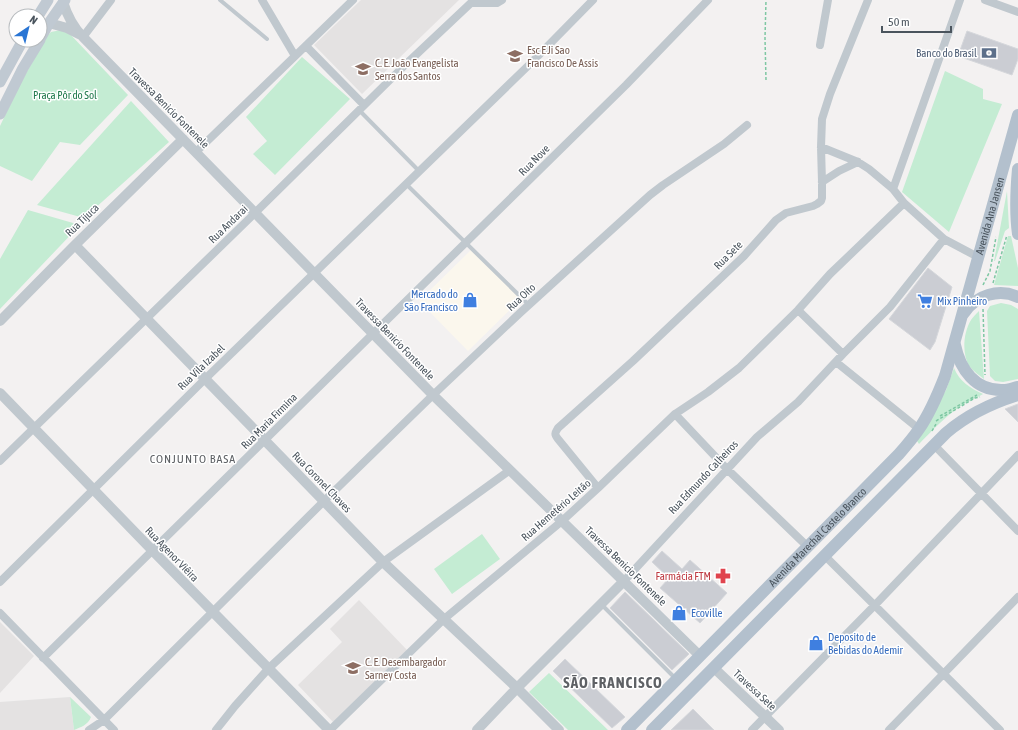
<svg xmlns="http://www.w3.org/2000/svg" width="1018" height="730" font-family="'Asap Condensed',sans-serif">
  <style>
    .commercial { fill: #fbf7ed }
    .education { fill: #e4e2e2 }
    .green { fill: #c4ecd3 }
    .building { fill: #cbcdd3; stroke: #d5d7db }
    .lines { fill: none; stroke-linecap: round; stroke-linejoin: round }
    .path { stroke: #7ec7a3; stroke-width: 1.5; stroke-dasharray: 3 2; stroke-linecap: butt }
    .service { stroke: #c0c8ce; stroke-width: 4 }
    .minor { stroke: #c0c8ce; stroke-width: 8 }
    .tertiary { stroke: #c0c8ce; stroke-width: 10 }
    .secondary { stroke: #c0c9d2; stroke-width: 11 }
    .primary { stroke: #b3c0cd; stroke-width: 12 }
    .labels { text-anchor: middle; stroke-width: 3; stroke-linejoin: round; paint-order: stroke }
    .education-label { font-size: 11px; fill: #785e54; stroke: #fff; text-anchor: start }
    .service-label { font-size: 11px; fill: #4e5e75; stroke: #fff; text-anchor: end }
    .park-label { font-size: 11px; fill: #20794c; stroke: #fff }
    .street-label { font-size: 11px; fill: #4a545d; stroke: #fff }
    .shop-label { font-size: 11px; fill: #366cbe; stroke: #fff; text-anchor: start }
    .health-label { font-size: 11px; fill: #be3a42; stroke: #fff; text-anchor: end }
    .neighbourhood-label { font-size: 12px; letter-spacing: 1px; fill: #5e6165; stroke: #fff }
    .district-label { font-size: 15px; font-weight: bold; letter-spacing: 1px; fill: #5e6165; stroke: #fff }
  </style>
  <rect width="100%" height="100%" fill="#f3f1f1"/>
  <path class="commercial" d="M472 249 521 299 468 351 419 301Z"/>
  <path class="education" d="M361 0H459L362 94 314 45Z
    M359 600 407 650 333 722 298 685 342 642 330 629Z
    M0 622 34 656 0 693Z
    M70 697 74 730H0V702Z"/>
  <path class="green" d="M61 30 68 32 128 95 80 145 60 142 32 181 0 166V126L20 84 47 36 51 32Z
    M302 57 350 99 275 175 253 154 267 141 246 117Z
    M945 71 983 89V99L1002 104 949 232 902 192Z
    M131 101 169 142 84 218 37 205Z
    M1007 191 1009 228 1005 231 995 261H994Z
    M28 210 80 225 0 309V259Z
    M1008 236H1011L1018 268V286L994 285Z
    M1001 303 1011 305 1018 309V379L1003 382 995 381 990 376 987 311 990 306Z
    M979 311 984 379C979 375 973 371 969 366 962 354 963 333 971 320 973 317 976 314 979 311Z
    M954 368C960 382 970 388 983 394 978 397 972 400 966 403 948 413 934 429 919 444L917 441 946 390Z
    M482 534 500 559 452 594 434 569Z
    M549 673 608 730H568L529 692Z
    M70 697 91 717C88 725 81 727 74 730Z"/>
  <path class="building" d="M967 31 1018 49V59L1012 75 958 56Z
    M928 268 952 287 935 342 930 350 889 319Z
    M1018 404V422L1005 409Z
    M662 551 682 569 690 560 727 593 700 623 660 588 669 578 652 562Z
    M625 592 689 654 672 670 610 608Z
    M565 659 625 717 612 728 553 671Z
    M693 709 714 730H671Z"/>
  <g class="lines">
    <path class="path" d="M766 80 765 38 766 0
      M993 283 1007 235
      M983 285 990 271 996 237
      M983 309 985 375
      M940 416 977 395
      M936 421 975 398 980 397
      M932 431 936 424"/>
    <path class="service" d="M220 0 267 39
      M359 110 419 171
      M406 184 529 305
      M601 604 675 678"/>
    <path class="minor" d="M262 0 295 56
      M985 0 1018 12
      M472 3H497L502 0
      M83 37 111 0
      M820 45 828 0
      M306 46 364 105
      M821 147 858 162 869 169 893 189 904 203 944 239 978 257
      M196 152 353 0
      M822 182 839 171 858 162
      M893 189 960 0
      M798 310 843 354
      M836 362 919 429
      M675 414 727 469 808 547
      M934 445 1018 531
      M0 461 255 213 404 66 474 0
      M598 488 558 439C554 434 555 433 558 428L633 361 744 256 776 220 786 213 813 206 817 204 821 201 822 198V182L821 147 822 119 830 94 868 0
      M825 556 1000 730
      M624 581 757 437 798 402 843 354 890 307 944 239
      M0 582 205 379 532 62 593 0
      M0 613 114 730
      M43 658 626 85 708 0
      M89 730 104 720 324 501 433 395 521 312 650 195 663 185 724 144 747 125
      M216 730 235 706 269 668 383 562 510 470
      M330 730 444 619 562 521 598 488 675 414 708 392 739 368 798 310 830 274 904 203
      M752 730 875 605 1018 455
      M889 730 1018 597"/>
    <path class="tertiary" d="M63 2C67 15 73 27 83 37L433 395 700 656
      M49 23 67 28 79 34
      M75 245 383 562 517 688 559 730
      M0 321 75 245 183 139
      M0 393 153 551 329 730
      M714 668 779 730
      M477 730 517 688 624 581"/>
    <path class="secondary" d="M38 16 48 0
      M40 39 49 23 65 0
      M0 82 23 40
      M0 114 23 68 40 40"/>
    <g class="primary">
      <path d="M1018 169C1016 191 1015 212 1018 234"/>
      <path d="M964 313C976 295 999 288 1018 297"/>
      <path d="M955 345C960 369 975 391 1003 390 1008 390 1013 388 1018 387"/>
      <path id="s1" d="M627 730 899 454C906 446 913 438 919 429 930 413 938 394 945 376L1018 115"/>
      <path d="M652 730 946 433C967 415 992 403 1018 395"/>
    </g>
  </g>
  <defs>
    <g id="bank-bare" transform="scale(1.2)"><path d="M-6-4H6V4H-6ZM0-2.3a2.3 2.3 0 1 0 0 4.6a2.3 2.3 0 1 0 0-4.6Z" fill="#5c6f8a" stroke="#fff" stroke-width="2.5" paint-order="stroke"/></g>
    <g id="school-bare" transform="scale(1.2)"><path d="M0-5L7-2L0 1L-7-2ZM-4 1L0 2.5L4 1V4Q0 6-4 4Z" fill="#8d6e63" stroke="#fff" stroke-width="2.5" paint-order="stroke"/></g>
    <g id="shop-bare" transform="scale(1.2)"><path d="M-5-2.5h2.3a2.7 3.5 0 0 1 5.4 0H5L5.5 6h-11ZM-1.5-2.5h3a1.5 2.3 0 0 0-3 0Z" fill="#3f7fe0" stroke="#fff" stroke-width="2.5" paint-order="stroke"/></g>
    <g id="supermarket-bare" transform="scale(1.2)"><path d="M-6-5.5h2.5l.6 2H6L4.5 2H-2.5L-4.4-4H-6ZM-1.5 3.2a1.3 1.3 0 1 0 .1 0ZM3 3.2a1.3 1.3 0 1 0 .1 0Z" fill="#3f7fe0" stroke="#fff" stroke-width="2.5" paint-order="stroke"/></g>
    <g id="pharmacy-bare" transform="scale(1.2)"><path d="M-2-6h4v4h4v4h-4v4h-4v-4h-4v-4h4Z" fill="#e0444e" stroke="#fff" stroke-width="2.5" paint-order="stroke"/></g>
  </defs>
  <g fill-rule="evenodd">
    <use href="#bank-bare" x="989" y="53"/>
    <use href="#school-bare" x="515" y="56"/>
    <use href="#school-bare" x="363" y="69"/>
    <use href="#shop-bare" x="470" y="300"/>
    <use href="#supermarket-bare" x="925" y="301"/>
    <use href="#pharmacy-bare" x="723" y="576"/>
    <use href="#shop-bare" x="679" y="613"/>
    <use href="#shop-bare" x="816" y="643"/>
    <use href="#school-bare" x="353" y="668"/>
  </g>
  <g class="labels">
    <g class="education-label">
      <text x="527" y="54">Esc E Ji Sao<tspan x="527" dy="13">Francisco De Assis</tspan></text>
      <text x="375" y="67">C. E. João Evangelista<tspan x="375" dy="13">Serra dos Santos</tspan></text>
      <text x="365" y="666">C. E. Desembargador<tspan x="365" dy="13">Sarney Costa</tspan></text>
    </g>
    <g class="service-label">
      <text x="977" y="57">Banco do Brasil</text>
    </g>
    <g class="park-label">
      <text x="65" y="99">Praça Pôr do Sol</text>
    </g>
    <g class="street-label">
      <text transform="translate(169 108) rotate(45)" y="4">Travessa Benicio Fontenele</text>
      <text transform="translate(534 160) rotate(-45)" y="4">Rua Nove</text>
      <text dy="4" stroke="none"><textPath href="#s1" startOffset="645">Avenida Ana Jansen</textPath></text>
      <text transform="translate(82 220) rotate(-44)" y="4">Rua Tijuca</text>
      <text transform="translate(228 224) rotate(-44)" y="4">Rua Andarai</text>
      <text transform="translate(728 255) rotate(-45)" y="4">Rua Sete</text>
      <text transform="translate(521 297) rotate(-43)" y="4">Rua Oito</text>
      <text transform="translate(395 339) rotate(46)" y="4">Travessa Benicio Fontenele</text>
      <text transform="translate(201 367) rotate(-44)" y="4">Rua Vila Izabel</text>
      <text transform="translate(269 421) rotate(-45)" y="4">Rua Maria Firmina</text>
      <text transform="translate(703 477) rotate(-47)" y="4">Rua Edmundo Calheiros</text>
      <text transform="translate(322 482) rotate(46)" y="4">Rua Coronel Chaves</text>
      <text transform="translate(556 510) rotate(-41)" y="4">Rua Hemetério Leitão</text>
      <text dy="4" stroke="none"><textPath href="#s1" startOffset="271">Avenida Marechal Castelo Branco</textPath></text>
      <text transform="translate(172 554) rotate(46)" y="4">Rua Agenor Viêira</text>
      <text transform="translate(626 566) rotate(44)" y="4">Travessa Benicio Fontenele</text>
      <text transform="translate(755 690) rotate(43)" y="4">Travessa Sete</text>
    </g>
    <g class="shop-label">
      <text x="458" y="298" text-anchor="end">Mercado do<tspan x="458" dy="13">São Francisco</tspan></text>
      <text x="937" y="305">Mix Pinheiro</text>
      <text x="691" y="617">Ecoville</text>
      <text x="828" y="641">Deposito de<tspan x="828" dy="13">Bebidas do Ademir</tspan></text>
    </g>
    <g class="health-label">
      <text x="711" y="580">Farmácia FTM</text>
    </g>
    <g class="neighbourhood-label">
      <text x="193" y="463">CONJUNTO BASA</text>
    </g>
    <g class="district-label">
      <text x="613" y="688">SÃO FRANCISCO</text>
    </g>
  </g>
  <g transform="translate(28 28) rotate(35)"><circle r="19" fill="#ffffff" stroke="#b7bbbe"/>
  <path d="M0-3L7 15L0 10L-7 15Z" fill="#2975d4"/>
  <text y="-6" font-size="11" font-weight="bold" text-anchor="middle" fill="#4a545d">N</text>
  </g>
  <path d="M882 26v6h69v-6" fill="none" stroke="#4a545d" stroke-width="2"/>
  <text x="888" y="26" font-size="12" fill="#4a545d" stroke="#ffffff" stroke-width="3" paint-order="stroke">50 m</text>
</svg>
